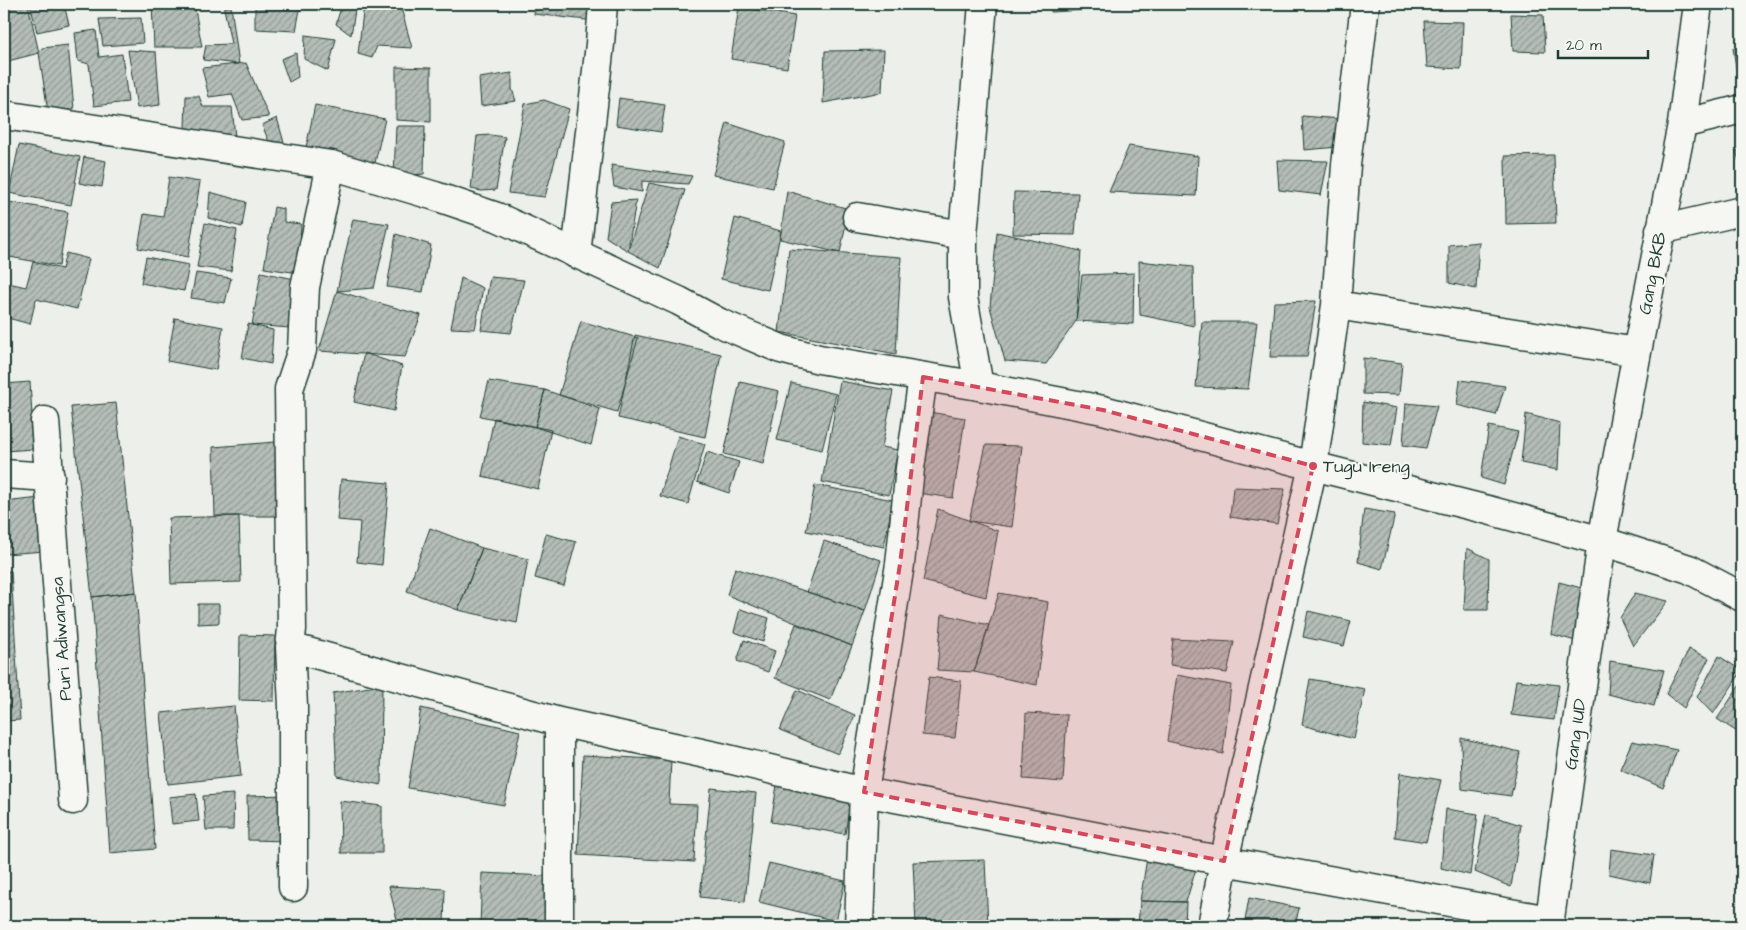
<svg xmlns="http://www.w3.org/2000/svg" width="1746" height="930" font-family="'Architects Daughter',sans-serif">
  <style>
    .building { fill: url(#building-hatch); stroke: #1f3d34 }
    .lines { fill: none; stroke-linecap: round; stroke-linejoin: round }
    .street-casing { stroke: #1f3d34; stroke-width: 31 }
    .secondary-casing { stroke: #1f3d34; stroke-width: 31 }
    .street { stroke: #f6f6f2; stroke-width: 28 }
    .secondary { stroke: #f6f6f2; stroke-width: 28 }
    .marked { fill: #d1495b; fill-opacity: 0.2; stroke: #d1495b; stroke-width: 4; stroke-dasharray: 10 6; stroke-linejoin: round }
    .poi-dot { fill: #d1495b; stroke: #f6f6f2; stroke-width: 2 }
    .labels { text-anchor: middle; stroke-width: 4.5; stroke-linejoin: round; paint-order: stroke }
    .street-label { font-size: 18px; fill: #1f3d34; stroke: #f6f6f2 }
    .poi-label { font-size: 18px; fill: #1f3d34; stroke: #f6f6f2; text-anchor: start }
  </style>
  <defs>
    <pattern id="building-hatch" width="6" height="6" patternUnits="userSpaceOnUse" patternTransform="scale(1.25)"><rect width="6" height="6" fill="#b4bdb8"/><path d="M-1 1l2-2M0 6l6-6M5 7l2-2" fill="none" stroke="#929b96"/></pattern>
  </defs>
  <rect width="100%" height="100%" fill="#edefea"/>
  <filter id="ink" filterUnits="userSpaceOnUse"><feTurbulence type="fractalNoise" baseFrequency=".02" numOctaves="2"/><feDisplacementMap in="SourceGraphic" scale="10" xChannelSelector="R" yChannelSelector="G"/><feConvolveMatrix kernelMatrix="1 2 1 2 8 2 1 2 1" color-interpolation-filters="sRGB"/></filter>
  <g filter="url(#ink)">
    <path class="building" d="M4 4H28L39 53 8 61 4 42Z
      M30 4H64L69 25 37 32Z
      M152 4H194L202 47H154Z
      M255 4H301L296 31 255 29Z
      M342 4H356L351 35 336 24Z
      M364 4H400L412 48 377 46 372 58 358 54Z
      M535 4H596L595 21 534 14Z
      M1051 4H1101L1102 9 1051 12Z
      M231 6 239 64 203 60 206 45 231 44 224 8Z
      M739 7 795 16 787 68 731 59Z
      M1511 14 1543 15 1545 52 1513 51Z
      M141 18 143 43 103 46 99 19Z
      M1424 21 1463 22 1461 69 1427 67Z
      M96 30 99 57 122 54 128 102 94 106 89 64 78 61 75 33Z
      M305 35 336 39 328 71 304 59Z
      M68 45 74 109 48 112 39 53 42 48Z
      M1742 47V79L1738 80 1733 48Z
      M128 50 156 52 160 105 137 108Z
      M884 50 882 92 823 103 825 51Z
      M296 53 298 77 289 82 281 59Z
      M246 63 269 117 242 120 232 94 209 97 202 68Z
      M396 67 431 68V122L396 120Z
      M512 73V89L516 101 481 106 479 78Z
      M186 96H199L203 107H232L235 137 185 129Z
      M619 98 665 105 661 132 616 125Z
      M544 100 569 109 545 197 508 193 525 104Z
      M315 105 385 119 374 167 305 152Z
      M1302 116 1342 119 1339 147 1304 150Z
      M277 118 285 146 270 144 262 125Z
      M727 123 785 142 773 188 713 175Z
      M396 126H425L424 174 394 177Z
      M490 135 505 137 496 190 481 191 471 189 477 136Z
      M19 145 80 157 71 205 9 193Z
      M1129 146 1198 156 1196 196 1109 192Z
      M1742 149V170L1736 151Z
      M1554 155 1556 223 1506 224 1505 156Z
      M84 157 106 161 102 187 79 183Z
      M1277 160 1328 161 1321 195 1279 190Z
      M611 165 692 176 688 184 642 181V192L614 187Z
      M169 177 200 182 188 257 138 248 144 214 163 217Z
      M649 183 685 190 660 268 628 251Z
      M787 191 849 209 840 253 780 239Z
      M210 192 246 202 242 227 208 218Z
      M1014 192 1078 193 1075 235 1013 234Z
      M636 200 628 251 606 237 611 202Z
      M9 202 68 212 59 266 4 256V231Z
      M274 207 284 209V222L301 224 300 254 306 274 264 268Z
      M735 218 781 231 768 290 721 279Z
      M353 219 389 224 374 288 337 291Z
      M205 223 237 230 231 271 197 267Z
      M997 232 1081 251 1076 321 1046 364 1005 361 990 307Z
      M396 234 431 245 423 292 387 287Z
      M1479 242 1476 289 1449 283V245Z
      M789 249 901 257 896 354 779 332Z
      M66 253 89 259 77 309 36 299 30 324 4 317V282L26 287 33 262 62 269Z
      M146 257 189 265 184 291 141 283Z
      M1139 261 1193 267 1194 326 1140 315Z
      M261 272 304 281 302 329 252 325Z
      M196 273 231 278 225 303 191 298Z
      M1134 273 1133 324 1076 321 1082 275Z
      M490 277 524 280 511 333 481 330Z
      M461 278 483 288 475 329 451 328Z
      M337 291 421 315 405 357 319 351Z
      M1316 301 1307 357H1270L1274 302Z
      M175 318 223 327 216 370 167 361Z
      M581 321 638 338 617 412 559 395Z
      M1202 322H1257L1248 389 1196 387Z
      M248 324 273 330 271 364 242 358Z
      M635 335 721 354 705 437 618 418Z
      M364 353 402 366 394 411 354 402Z
      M1363 358 1402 363 1399 395 1363 394Z
      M1460 380 1505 386 1496 415 1457 405Z
      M489 381 545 390 535 427 480 416Z
      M840 381 893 391 882 447 898 450 889 495 822 482Z
      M30 382 34 449 4 451V384Z
      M740 382 779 391 763 464 724 454Z
      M791 383 836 394 822 450 777 440Z
      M545 390 600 409 591 445 535 427Z
      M1363 402 1397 408 1391 445 1362 442Z
      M116 403 136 592 92 597 71 407Z
      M1406 403 1437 406 1426 448 1403 445Z
      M929 412 965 418 953 498 917 493Z
      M1526 414 1560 423 1558 470 1521 463Z
      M494 418 551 430 538 489 482 476Z
      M1489 426 1518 432 1504 485 1481 478Z
      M678 436 705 444 688 504 660 496Z
      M288 441V516H215L213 447Z
      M986 445 1022 446 1012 527 969 521Z
      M707 452 739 462 729 493 697 482Z
      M341 479 389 483 382 565 357 562 360 522 337 520Z
      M815 485 893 500 884 547 806 531Z
      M1233 487 1285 489 1277 524 1230 517Z
      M40 498 45 551 5 554 4 502Z
      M938 509 998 531 986 597 923 581Z
      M1364 509 1395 514 1382 569 1358 562Z
      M239 516 241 582 171 584 169 518Z
      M430 528 482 548 458 610 407 591Z
      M546 534 576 542 564 586 535 578Z
      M824 541 881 560 865 611 807 592Z
      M482 548 528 559 517 623 458 610Z
      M1467 548 1489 559 1488 610H1464Z
      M735 568 865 611 852 646 727 595Z
      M11 571 20 720 4 721V572Z
      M1559 582 1585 589 1579 642 1551 634Z
      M136 592 155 849 110 853 92 597Z
      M999 593 1048 602 1037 685 974 672Z
      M1635 593 1668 601 1633 646 1620 618Z
      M198 604H219V623L198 624Z
      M740 609 769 618 763 642 734 632Z
      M1308 611 1351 621 1344 646 1303 637Z
      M942 614 989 625 974 672 937 670Z
      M796 624 852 646 830 700 775 678Z
      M240 635 275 636 274 701 239 700Z
      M1173 639 1234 642 1227 673 1170 665Z
      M744 640 775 651 768 672 737 661Z
      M1689 649 1709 658 1684 708 1666 694Z
      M1719 656 1742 671 1713 714 1697 697Z
      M1610 661 1664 670 1654 706 1608 694Z
      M1177 675 1231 685 1223 754 1167 741Z
      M929 677 961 681 955 738 922 735Z
      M1310 679 1365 689 1354 739 1302 725Z
      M1516 680 1559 685 1554 720 1511 715Z
      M1742 682V735L1717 719Z
      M382 685 381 785 337 776 333 693Z
      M797 690 855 715 838 754 780 730Z
      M234 706 241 776 168 784 161 713Z
      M421 708 520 731 504 805 408 788Z
      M1026 713 1067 715 1063 782 1023 779Z
      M1461 738 1520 752 1511 796 1462 789Z
      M1632 741 1677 750 1663 788 1620 769Z
      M583 755 671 760 669 804 697 805 694 862 578 855Z
      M1400 773 1441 780 1426 842 1395 837Z
      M777 785 851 797 845 834 771 822Z
      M711 788 756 793 745 902 700 897Z
      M196 794 199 821 172 824 169 797Z
      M234 794 233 830H206L203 796Z
      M289 795V841L248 840 247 796Z
      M340 801 382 806V853H341Z
      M1446 809 1478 814 1470 875 1441 868Z
      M1486 814 1521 825 1511 887 1475 872Z
      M1611 849 1654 855 1650 883 1609 874Z
      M1148 852 1198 862 1186 902 1140 901Z
      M985 860 988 926H916L913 862Z
      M769 863 845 881 836 921 759 902Z
      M482 873 548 876 545 926H480Z
      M389 886 445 889 444 926 398 924Z
      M1249 898 1299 908 1295 926H1244Z
      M1140 901 1186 902 1185 926H1138Z
      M1435 920 1519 922 1521 926H1435Z"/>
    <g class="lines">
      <g class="street-casing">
        <path id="street" d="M1682 124 1742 109
          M857 217 963 235
          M1660 230 1742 211
          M576 254 600 44 603 4
          M1336 305 1637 352
          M979 386 963 297V235L983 4
          M45 421 73 800
          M4 474 50 477
          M290 647 559 722 724 758 864 792 1224 861 1549 920
          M559 722V926
          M293 887V706L290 647 292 629 289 389 302 350 305 287 331 165
          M859 926 864 792 900 564 910 468 923 377
          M1212 926 1224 861 1313 466 1336 305 1346 165 1365 4
          M1549 926 1602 541 1637 352 1682 124 1698 4"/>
      </g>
      <g class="secondary-casing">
        <path id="secondary" d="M4 115 331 165 435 196 497 217 679 301 720 323 781 349 819 359 979 386 1103 410 1313 466 1488 510 1602 541 1689 569 1742 597"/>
      </g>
      <use href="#street" class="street"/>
      <use href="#secondary" class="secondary"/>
    </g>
  </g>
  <path class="marked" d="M923 377 1103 410 1313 466 1224 861 864 792 900 564Z"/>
  <circle class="poi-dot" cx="1313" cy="466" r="5"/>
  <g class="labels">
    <g class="street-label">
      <text transform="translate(1652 273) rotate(-79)" y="6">Gang BKB</text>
      <text transform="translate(61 639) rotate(-94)" y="6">Puri Adiwangsa</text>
      <text transform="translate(1575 734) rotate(-82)" y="6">Gang IUD</text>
    </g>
    <g class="poi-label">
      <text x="1323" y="472">Tugu Ireng</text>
    </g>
  </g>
  <rect width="1746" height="930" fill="none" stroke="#f6f6f2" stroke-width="20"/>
  <rect x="10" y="10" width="1726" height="910" fill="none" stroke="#1f3d34" stroke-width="2" filter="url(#ink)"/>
  <path d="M1558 50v8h90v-8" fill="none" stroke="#1f3d34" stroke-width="2.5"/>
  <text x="1566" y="50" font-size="15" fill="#1f3d34" stroke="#f6f6f2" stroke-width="4" paint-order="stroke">20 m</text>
</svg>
